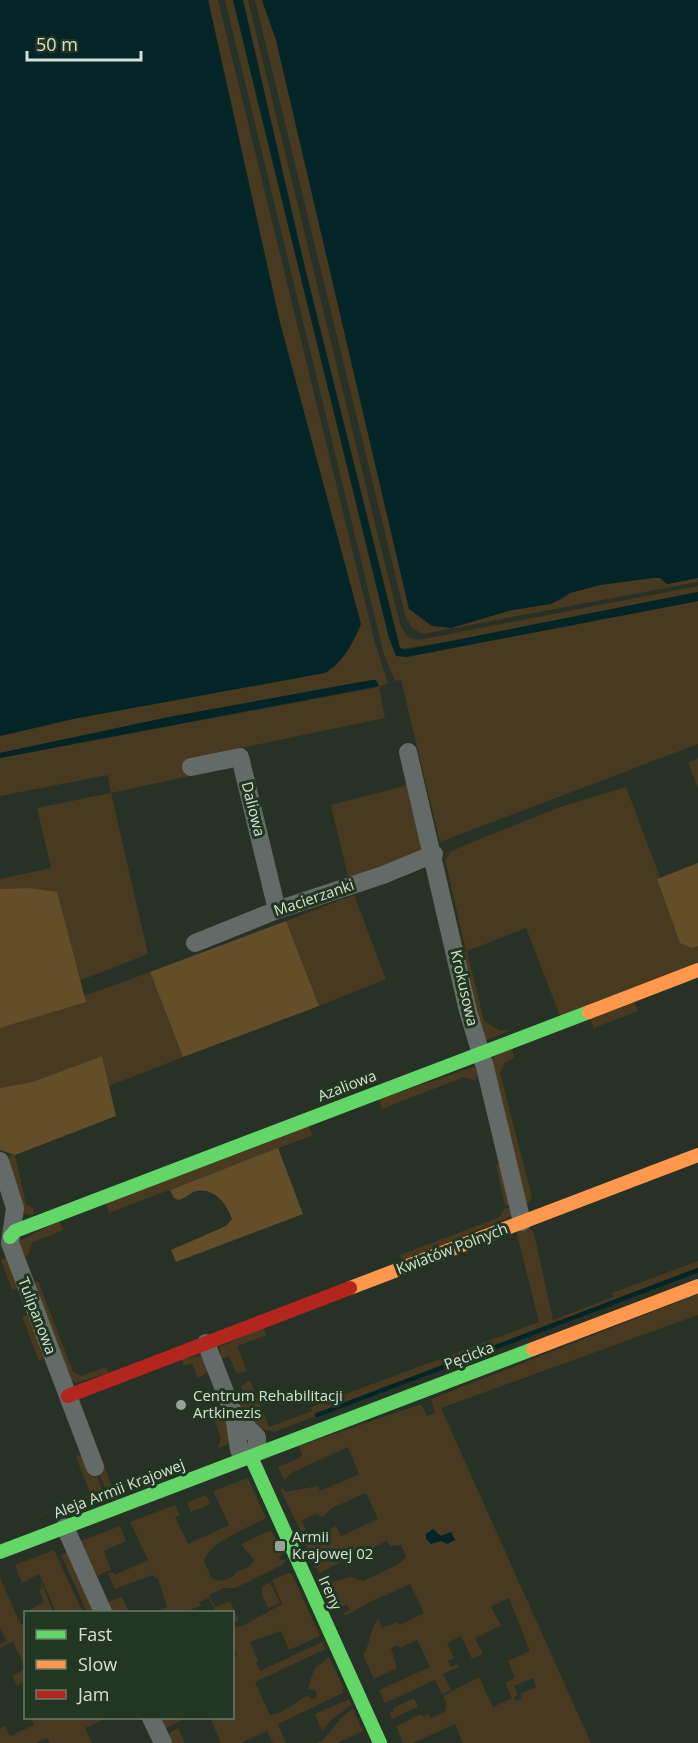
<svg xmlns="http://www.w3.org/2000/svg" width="698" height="1743" font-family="'Open Sans',sans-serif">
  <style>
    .green { fill: #483a20; fill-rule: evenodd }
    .forest { fill: #644e2a }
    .water { fill: #042528 }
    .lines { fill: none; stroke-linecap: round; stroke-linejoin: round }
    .stream { stroke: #042528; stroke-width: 4.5 }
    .street { stroke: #636a67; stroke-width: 18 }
    .fast { stroke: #63d668; stroke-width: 14 }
    .slow { stroke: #ff974d; stroke-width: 14 }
    .jam { stroke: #b3261e; stroke-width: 14 }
    .poi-dot { fill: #97a396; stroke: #233621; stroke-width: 2 }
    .labels { text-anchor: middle; stroke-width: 6; stroke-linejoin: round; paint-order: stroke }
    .street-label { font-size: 15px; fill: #d4e0d3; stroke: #233621 }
    .poi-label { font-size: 15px; fill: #d4e0d3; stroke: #233621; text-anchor: start }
  </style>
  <rect width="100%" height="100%" fill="#273126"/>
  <path class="green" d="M208 0H218L375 643 388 683 379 687 385 718 187 759 190 776 111 793 148 954 79 981 57 893 28 888 0 889V879L51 868 37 808 111 793 108 775 0 796V758L379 687 372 680 169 717 0 753V736L73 719 354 598 280 323Z
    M225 0H233L389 638 406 657 698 601V744L440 842 401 680 395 681 384 655Z
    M243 0H248L379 540 401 627C408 638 411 641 424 639L698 586V592L453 641 400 649 304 264Z
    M255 0H262L276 40 409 609 451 628 512 610 561 600 570 593 600 585 652 578H660L667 584 698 578V582L422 634 411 627 405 615Z
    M698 758V788L688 763Z
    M408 785 425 854 348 877 331 805Z
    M626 787 660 877 657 879 680 942 692 947 698 946V963L560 1016 526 928 467 951 484 1021 499 1030H511L485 1041 462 953 466 951 445 860 450 852 472 842 560 807Z
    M354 895 386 979 319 1006 286 921Z
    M150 972 183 1057 109 1086 102 1056 32 1082 0 1088V1028L85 1002 84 996Z
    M634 1001 638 1011 594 1028 590 1018Z
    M512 1048 514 1058 505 1062 500 1073 532 1197 528 1204 524 1200 491 1063 494 1055Z
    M474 1067 479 1072 475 1081 464 1077 382 1109 379 1099Z
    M308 1126 313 1135 109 1213 106 1203Z
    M10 1154 15 1155 26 1204 34 1209 33 1216 23 1213 8 1166Z
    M502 1164 511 1205 505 1206 496 1165Z
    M512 1207V1216L402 1261 400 1255 500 1217 504 1209Z
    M59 1221 64 1230 33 1242 28 1255 22 1258 19 1241Z
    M529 1227 534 1233 553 1320 613 1297 612 1293 698 1261V1272L274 1432C261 1431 242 1418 238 1404L246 1401 241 1386 250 1380 269 1427 312 1411 311 1407 539 1322 516 1231Z
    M8 1257 20 1287 12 1290 1 1260Z
    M38 1281 73 1372 82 1376 106 1367 108 1373 75 1383 70 1380 32 1283Z
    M698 1294V1315L441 1408 591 1743H463L455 1724 413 1743H403L396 1726 421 1714 423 1717 429 1714 431 1718 446 1711 445 1707 447 1705 443 1696 479 1677 493 1707 512 1698 505 1683 515 1678 508 1661 530 1651 509 1598 491 1606 501 1626 475 1638 483 1654 472 1659 461 1636 447 1643 454 1658 448 1661 451 1667 457 1664 459 1667 443 1674 451 1690 442 1694 435 1680 385 1703 379 1690 430 1667 417 1640 400 1648 398 1645 391 1648 397 1668 374 1679 363 1655C371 1644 369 1630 378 1619L382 1628 398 1622 400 1625 424 1613 410 1584 368 1603 345 1616 344 1613 350 1610 347 1604 336 1610 324 1584 350 1577 363 1581 397 1565 406 1557 401 1545 390 1546 387 1541 372 1548 370 1545 358 1554 319 1573 305 1543 336 1526 341 1536 378 1519 366 1493 332 1508 322 1517 316 1514 302 1520 306 1530 301 1532 280 1489 283 1488 285 1492 318 1486 320 1491 359 1474 348 1447 293 1472 284 1480 278 1467 300 1458 302 1454 299 1446 421 1404 427 1416 435 1413 431 1399ZM533 1678 536 1687 520 1694 522 1698 516 1701 514 1697 518 1695 514 1686Z
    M30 1315 46 1358 39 1361 22 1316Z
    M263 1328 267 1335 237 1346 247 1371 236 1373 229 1356 221 1359 220 1347Z
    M201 1356 210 1371 198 1378 192 1363 184 1366 181 1359Z
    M225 1411 231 1440 227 1445 106 1490 96 1467 92 1434 112 1487 218 1448 221 1438 212 1414Z
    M84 1454 94 1468 103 1492 11 1527 91 1495 76 1457Z
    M248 1478 266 1518C249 1527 210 1542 204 1561L212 1579 222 1581 234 1576 235 1573 250 1566 254 1560 241 1544 271 1530 283 1554 279 1556 280 1560H285L284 1564 235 1588H224L209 1595 215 1607 230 1601 239 1620 233 1623 232 1612H211L215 1610 209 1598 199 1602 201 1606 184 1612H155L167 1607 158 1579 152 1575 115 1589 108 1574 113 1572 115 1575 148 1560 130 1522 175 1505 180 1515 175 1517 188 1544 229 1525 213 1491Z
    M206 1495 210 1504 191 1512 187 1503Z
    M120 1526 126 1541 104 1551 111 1570 97 1576 78 1542Z
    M54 1550 80 1606 83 1612H56L39 1574 22 1583 15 1565Z
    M67 1553 95 1612H87L61 1555Z
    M288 1573 292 1574 320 1636 289 1650 281 1631 250 1642 258 1661 256 1663 260 1671 322 1642 326 1649 255 1682 270 1715C284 1714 294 1702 307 1696L313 1699 317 1697 316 1691 308 1689 314 1669 329 1657 344 1688 342 1691 345 1692 278 1724 286 1743H273L267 1731 241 1743H221L210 1718H232L233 1657 237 1655 233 1646V1628L242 1626 282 1604 272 1580Z
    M0 1578 21 1625 25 1623V1667L13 1642 0 1648V1644L6 1641 0 1628Z
    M41 1581 53 1612H26L44 1602 39 1590 42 1588Z
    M270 1582 280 1603 268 1608 262 1595V1587Z
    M122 1597 129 1612H111L108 1602Z
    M25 1669V1681L17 1686 12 1676Z
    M414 1698 418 1707 392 1719 390 1713 394 1711 393 1708Z
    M349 1699 352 1705 333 1718 322 1731 315 1714Z
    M353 1709 363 1731 337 1743H317C332 1736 336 1718 353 1709Z
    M31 1718H108L85 1728 92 1743H50L47 1738 36 1743H0V1728L5 1726 10 1736 34 1725Z
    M159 1718H187L164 1729Z
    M178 1728 185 1743H171L167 1734Z"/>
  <path class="forest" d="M698 863V946L692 948 680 943 657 879Z
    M28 888 57 892 86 1002 0 1028V889Z
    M286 921 319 1006 183 1057 150 972Z
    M102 1056 116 1116 15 1155 0 1150V1088L32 1082Z
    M278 1148 303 1214 176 1262 171 1250 226 1226 232 1219C227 1204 214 1187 196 1191 189 1193 185 1199 178 1200L174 1198 170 1190Z"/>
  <path class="water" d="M0 0H208L280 323 361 624C353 643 343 663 325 673L73 719 0 736Z
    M233 0H243L304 264 400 648 405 650 698 592V601L406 657 396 656 389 638Z
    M262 0H698V578L667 584 660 578H652L600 585 570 593 551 604 512 610 451 628 432 626 409 609 276 40Z
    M372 680H376L379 686 0 758V753L169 717Z
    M433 1529 441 1536 451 1532 455 1540 447 1544 441 1541 431 1544 426 1539V1534Z"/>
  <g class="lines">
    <path class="stream" d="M317 1415 698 1270"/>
    <path class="street" d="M408 752 468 1011 485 1067 522 1222
      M191 767 240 757 277 910
      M195 943 277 910 383 875 434 854
      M0 1161 15 1208 10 1243 95 1467
      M206 1343 234 1415 239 1450 251 1457 257 1444V1437L234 1415
      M65 1527 103 1612
      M151 1718 163 1743"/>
    <path class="fast" d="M10 1237 15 1231 589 1012
      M251 1457 380 1743
      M0 1552 533 1349"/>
    <path class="slow" d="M589 1012 698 970
      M350 1288 698 1155
      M533 1349 698 1286"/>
    <path class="jam" d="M68 1396 350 1288"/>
  </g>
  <g class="poi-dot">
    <circle cx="181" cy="1405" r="6"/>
    <rect x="274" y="1540" width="12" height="12" rx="3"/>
  </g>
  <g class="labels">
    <g class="street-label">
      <text transform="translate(253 809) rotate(76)" y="5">Daliowa</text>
      <text transform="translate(314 898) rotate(-19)" y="5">Macierzanki</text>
      <text transform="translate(464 988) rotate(77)" y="5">Krokusowa</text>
      <text transform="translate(347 1086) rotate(-21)" y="5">Azaliowa</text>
      <text transform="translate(452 1249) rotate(-21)" y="5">Kwiatów Polnych</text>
      <text transform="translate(37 1316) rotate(69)" y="5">Tulipanowa</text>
      <text transform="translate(469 1356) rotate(-21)" y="5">Pęcicka</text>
      <text transform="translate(119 1489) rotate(-21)" y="5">Aleja Armii Krajowej</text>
      <text transform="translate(330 1593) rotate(66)" y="5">Ireny</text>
    </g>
    <g class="poi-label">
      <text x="193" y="1401">Centrum Rehabilitacji<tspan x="193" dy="17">Artkinezis</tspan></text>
      <text x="292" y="1542">Armii<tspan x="292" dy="17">Krajowej 02</tspan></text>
    </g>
  </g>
  <rect x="24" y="1611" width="210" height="108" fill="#233621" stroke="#6a7a68" stroke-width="1.5"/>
  <rect x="36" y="1630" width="30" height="9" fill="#63d668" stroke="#6a7a68" stroke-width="1.5"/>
  <text x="78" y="1641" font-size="18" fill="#d4e0d3">Fast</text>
  <rect x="36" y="1660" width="30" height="9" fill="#ff974d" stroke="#6a7a68" stroke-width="1.5"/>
  <text x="78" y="1671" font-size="18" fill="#d4e0d3">Slow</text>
  <rect x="36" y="1690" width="30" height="9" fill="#b3261e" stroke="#6a7a68" stroke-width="1.5"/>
  <text x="78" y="1701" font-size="18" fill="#d4e0d3">Jam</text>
  <path d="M27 51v9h114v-9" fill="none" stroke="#d4e0d3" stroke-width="3"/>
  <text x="36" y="51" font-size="18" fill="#d4e0d3" stroke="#233621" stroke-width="4.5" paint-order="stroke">50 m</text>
</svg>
